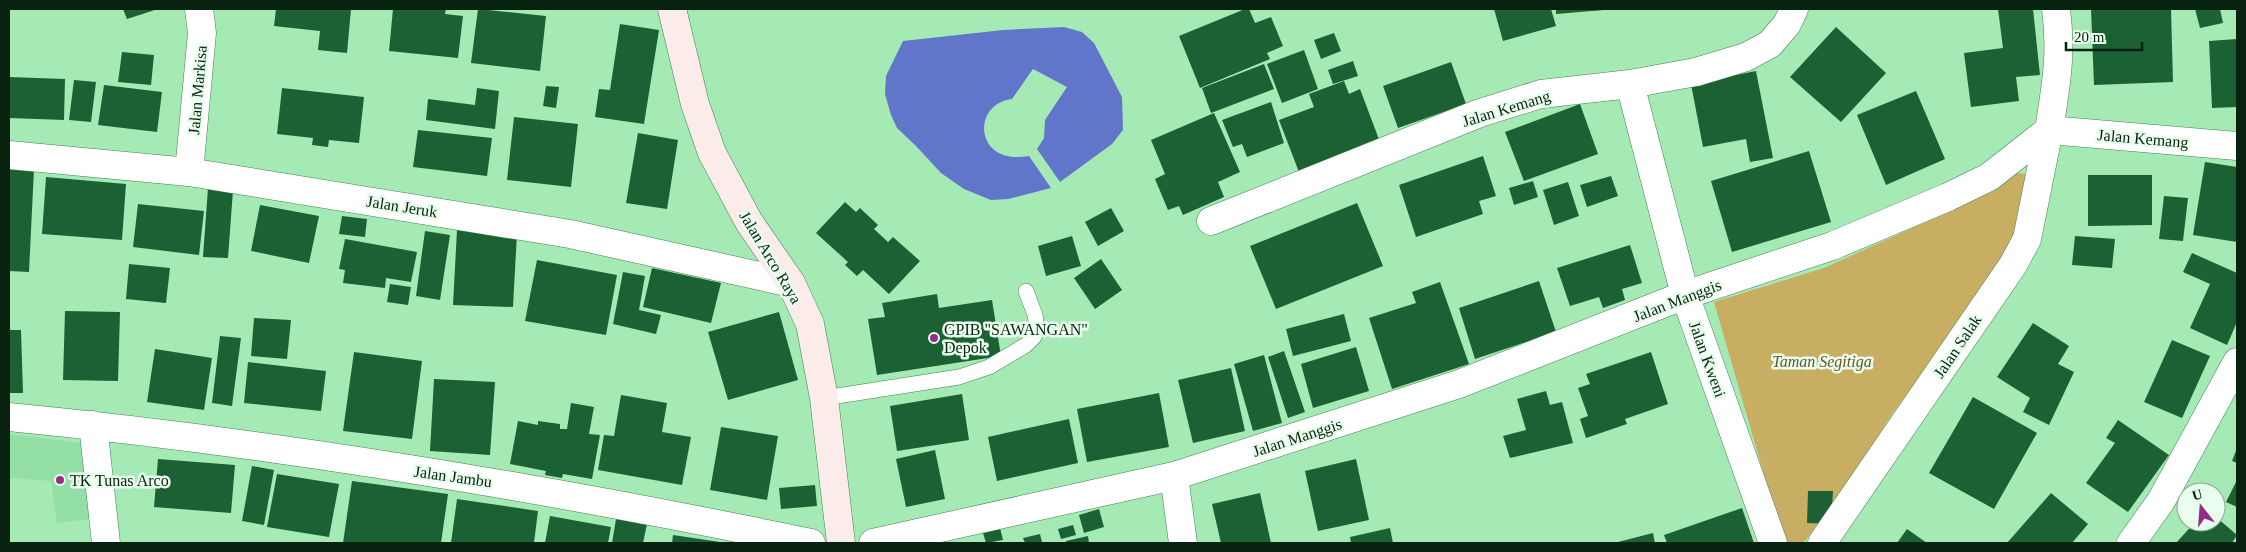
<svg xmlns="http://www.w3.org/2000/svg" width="2246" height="552" font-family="Georgia,serif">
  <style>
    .built { fill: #93dfa5 }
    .park { fill: #c8ae62 }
    .water { fill: #6176ca }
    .building { fill: #1c6134 }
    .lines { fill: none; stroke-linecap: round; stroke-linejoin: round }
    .lane-casing { stroke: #408252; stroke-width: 16 }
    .street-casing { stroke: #408252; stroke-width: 29 }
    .secondary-casing { stroke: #408252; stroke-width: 29 }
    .lane { stroke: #fff; stroke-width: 15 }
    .street { stroke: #fff; stroke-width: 28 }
    .secondary { stroke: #fcece9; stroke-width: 28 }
    .poi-dot { fill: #952b8e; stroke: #eafeed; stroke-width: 2 }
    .labels { text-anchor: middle; stroke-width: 5; stroke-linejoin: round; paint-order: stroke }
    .street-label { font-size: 16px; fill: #07230f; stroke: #eafeed }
    .poi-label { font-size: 16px; fill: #07230f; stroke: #eafeed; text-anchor: start }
    .park-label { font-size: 16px; font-style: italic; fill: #65562a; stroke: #eafeed }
  </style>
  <rect width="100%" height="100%" fill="#a5eab5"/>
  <path class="built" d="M9 434 82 443 97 518 57 523 51 481 9 478Z"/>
  <path class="park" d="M2016 173 2026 174 2029 186 2019 247 1894 411 1826 517 1803 543H1786L1782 537 1714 302 1824 268 1994 191Z"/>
  <path class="water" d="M1064 27 1082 32 1094 43 1122 97 1123 130 1112 144 1060 182 1037 149 1044 138 1045 120 1067 87 1033 69 1012 99C971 104 974 166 1029 156L1051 188 1008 199 991 200 964 189 941 173 916 146 897 128 891 115 885 94 886 76 903 41 1003 30Z"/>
  <path class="building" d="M123 9H158L127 19Z
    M276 9H351L347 53 318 50 320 31 274 26Z
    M393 9H446L445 14 463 16 458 58 389 51Z
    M478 9 546 16 540 71 471 63Z
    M1245 9H1249L1255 23 1271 17 1283 46 1267 53 1270 59 1200 88 1179 36Z
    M1494 9H1551L1556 26 1503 41Z
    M1556 9H1604V10L1556 14Z
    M1998 9H2033L2040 75 2016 77 2019 101 1971 107 1964 53 2003 48Z
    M2091 9H2171L2173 82 2094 85Z
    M2195 9H2220L2223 23 2200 28Z
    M620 24 659 30 644 124 595 117 599 89 610 90Z
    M1836 27 1886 73 1841 122 1790 77Z
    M1334 33 1341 51 1321 59 1314 40Z
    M2237 39V107L2212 108 2209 41Z
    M1304 50 1318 89 1282 103 1267 64Z
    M122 52 154 55 151 85 118 82Z
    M1353 61 1358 76 1333 84 1328 70Z
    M1451 62 1466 104 1398 128 1383 86Z
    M1264 64 1274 89 1211 113 1202 88Z
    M1756 71 1773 158 1750 162 1746 139 1703 147 1691 84Z
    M9 77 65 79 64 120 9 118Z
    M74 80 96 82 91 122 69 120Z
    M1344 81 1349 94 1360 89 1383 150 1302 180 1279 120 1314 107 1309 94Z
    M104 85 162 92 157 132 98 125Z
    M546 86 559 87 556 108 543 106Z
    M282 88 364 97 359 143 329 140 328 147 312 145 313 138 277 134Z
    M477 88 499 91 495 129 426 120 428 99 475 105Z
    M1916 91 1945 159 1886 185 1857 115Z
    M1271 102 1284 143 1247 157 1242 144 1233 147 1222 120Z
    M1580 104 1598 154 1524 181 1505 132Z
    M1214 113 1240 172 1218 182 1224 197 1183 215 1179 206 1168 210 1155 179 1165 174 1151 140Z
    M514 117 578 124 571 187 507 180Z
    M418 130 492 138 487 176 413 167Z
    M638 133 678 140 667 209 626 203Z
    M1809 151 1831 222 1732 252 1711 181Z
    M1483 156 1496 196 1479 201 1483 214 1416 237 1399 185Z
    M2205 162 2237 167V242L2193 235Z
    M9 167 34 169 29 272 9 271Z
    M2088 175H2152V225L2088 226Z
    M1611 176 1618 196 1587 207 1580 185Z
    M46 177 126 184 122 240 42 234Z
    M1533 181 1538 197 1514 205 1509 188Z
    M1568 182 1579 216 1554 225 1543 190Z
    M208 188 233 190 228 258 203 257Z
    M2164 196 2188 198 2183 241 2159 239Z
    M845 202 856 212 860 208 878 225 874 229 888 242 893 237 920 261 889 294 863 270 857 276 845 265 848 262 816 233Z
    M1357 203 1383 266 1276 309 1250 246Z
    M138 204 204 211 199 255 133 247Z
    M260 205 319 216 309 263 251 251Z
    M1111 208 1124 231 1098 246 1085 222Z
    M342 216 367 219 365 237 339 234Z
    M457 230 517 233 513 307 453 305Z
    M425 231 450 235 440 300 416 296Z
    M1072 236 1081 266 1046 276 1038 246Z
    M2075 236 2115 239 2112 268 2072 265Z
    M345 239 417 252 411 282 386 278 385 288 343 283 345 270 339 269Z
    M1630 245 1642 283 1622 289 1625 300 1603 308 1599 297 1570 306 1557 268Z
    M2192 253 2237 273V322L2227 345 2190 328 2210 284 2183 272Z
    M1101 259 1122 290 1095 309 1074 278Z
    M537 260 617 275 606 335 525 321Z
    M129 264 170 268 166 303 126 299Z
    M652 268 721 283 711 323 643 307Z
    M623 272 645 276 639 310 661 315 656 334 613 324Z
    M1539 281 1556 332 1475 359 1459 308Z
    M1440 282 1469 364 1392 389 1369 318 1416 303 1412 292Z
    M390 284 411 287 408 305 387 302Z
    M937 294 939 308 992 300 1001 356 877 375 868 319 885 317 882 303Z
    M65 311 120 312 118 381 63 380Z
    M779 312 798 380 728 400 708 332Z
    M1344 314 1351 341 1293 356 1286 329Z
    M254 318 291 320 287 359 251 356Z
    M2033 323 2069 346 2058 364 2074 372 2049 425 2023 412 2030 398 1997 377Z
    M9 330H21L23 393H9Z
    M220 336 241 338 232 406 212 403Z
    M2172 340 2210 356 2182 418 2144 402Z
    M1356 347 1369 391 1313 408 1301 364Z
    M155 349 212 358 204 410 147 402Z
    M1284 351 1305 412 1288 418 1268 357Z
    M354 352 422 361 412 439 343 431Z
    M1651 352 1668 404 1625 419 1627 424 1586 438 1580 419 1588 416 1578 388 1590 384 1586 374Z
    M1264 355 1282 423 1253 431 1234 364Z
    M248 362 326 371 321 411 244 403Z
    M1231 368 1245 431 1193 443 1178 380Z
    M434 379 495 382 490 455 430 451Z
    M1546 391 1550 405 1562 402 1573 443 1510 458 1503 436 1526 430 1517 399Z
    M1159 393 1169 447 1087 462 1077 409Z
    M962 394 969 440 897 451 890 406Z
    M621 395 667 403 662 432 691 437 682 485 598 470 604 435 614 436Z
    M1973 397 2037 433 1994 509 1929 473Z
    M571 403 594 407 589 434 600 435 592 479 563 474 562 478 545 475 546 471 510 464 518 421 538 425V421L560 424V429H567Z
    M1069 419 1078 463 997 481 988 437Z
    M2118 420 2169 455 2128 512 2086 483 2115 443 2106 438Z
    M721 427 778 436 767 500 710 490Z
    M2237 448V463L2232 461Z
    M935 450 945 499 906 507 896 459Z
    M158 459 235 465 231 513 154 507Z
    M1356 459 1369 520 1318 531 1305 471Z
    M252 466 274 470 264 525 242 521Z
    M277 474 339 484 329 537 267 527Z
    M2237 480V507L2226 502Z
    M352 481 448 494 441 543H343Z
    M815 485 817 506 781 509 779 488Z
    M1808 491H1833L1831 524 1807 523Z
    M1260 493 1271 543H1221L1212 504Z
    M2051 493 2088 524 2072 543H2007Z
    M457 499 538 511 534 543H451Z
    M1742 508 1754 543H1667L1664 535Z
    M1099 509 1104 527 1084 533 1079 515Z
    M550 516 611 527 608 543H545Z
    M2216 517 2237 535 2232 543H2176L2195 522H2216Z
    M616 519 647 524 643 543H612Z
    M1073 525 1076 535 1061 539 1058 529Z
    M1000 528 1003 540 986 543 983 533Z
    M1390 528 1393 543H1351L1350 537Z
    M1907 529 1927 543H1897Z
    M1653 533 1655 543H1614Z
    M1040 534 1042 542 1025 543 1023 538Z
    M673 535 720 542V543H672Z
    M1088 536 1089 543H1066V541Z"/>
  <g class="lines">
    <g class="lane-casing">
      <path id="lane" d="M824 398 959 377 989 367 1026 345 1034 337 1037 328 1035 315 1026 291"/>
    </g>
    <g class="street-casing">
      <path id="street" d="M1630 84 1685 295 1773 543
        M9 155 189 172 570 234 791 283
        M189 172 202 33 199 9
        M1211 221 1480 113 1541 94 1630 84 1696 72 1746 57 1770 44 1787 24 1794 9
        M9 417C278 443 546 488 811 543
        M93 425 106 543
        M1174 476 1183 543
        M873 543 1174 476 1459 384 1685 295 1832 246 1948 197 1989 177 2049 130C2056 85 2062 54 2056 9
        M1822 543 2013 265 2027 239 2049 130 2237 146
        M2131 543 2161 501 2237 362"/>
    </g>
    <g class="secondary-casing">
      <path id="secondary" d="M672 9 695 104 712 153 749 222 791 283 810 324 824 398 841 543"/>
    </g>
    <use href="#lane" class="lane"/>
    <use href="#street" class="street"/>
    <use href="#secondary" class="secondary"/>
  </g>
  <g class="poi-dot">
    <circle cx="934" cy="338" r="5"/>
    <circle cx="60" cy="480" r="5"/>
  </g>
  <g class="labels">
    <g class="street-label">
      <text transform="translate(197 90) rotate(-85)" y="6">Jalan Markisa</text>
      <text transform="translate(1506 108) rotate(-17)" y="6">Jalan Kemang</text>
      <text transform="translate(2143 138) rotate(5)" y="6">Jalan Kemang</text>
      <text transform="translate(402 206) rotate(9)" y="6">Jalan Jeruk</text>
      <text transform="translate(771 257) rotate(59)" y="6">Jalan Arco Raya</text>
      <text transform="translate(1677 300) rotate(-21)" y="6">Jalan Manggis</text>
      <text transform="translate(1957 346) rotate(-56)" y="6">Jalan Salak</text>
      <text transform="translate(1708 359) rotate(70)" y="6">Jalan Kweni</text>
      <text transform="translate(1297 437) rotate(-18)" y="6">Jalan Manggis</text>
      <text transform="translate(453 476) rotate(8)" y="6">Jalan Jambu</text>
    </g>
    <g class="poi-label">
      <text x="944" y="335">GPIB "SAWANGAN"<tspan x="944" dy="18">Depok</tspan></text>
      <text x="70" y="486">TK Tunas Arco</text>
    </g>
    <g class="park-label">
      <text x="1822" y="367">Taman Segitiga</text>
    </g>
  </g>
  <rect width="2246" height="552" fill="none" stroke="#07230f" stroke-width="20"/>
  <g transform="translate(2201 507) rotate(343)"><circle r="24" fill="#eafeed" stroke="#8fa694"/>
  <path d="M0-4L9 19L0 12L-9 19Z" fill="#952b8e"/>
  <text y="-8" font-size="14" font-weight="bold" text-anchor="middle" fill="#07230f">U</text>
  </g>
  <path d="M2066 42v8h76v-8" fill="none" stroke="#07230f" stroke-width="2.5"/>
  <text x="2074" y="42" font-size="15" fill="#07230f" stroke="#eafeed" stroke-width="4" paint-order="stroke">20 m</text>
</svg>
